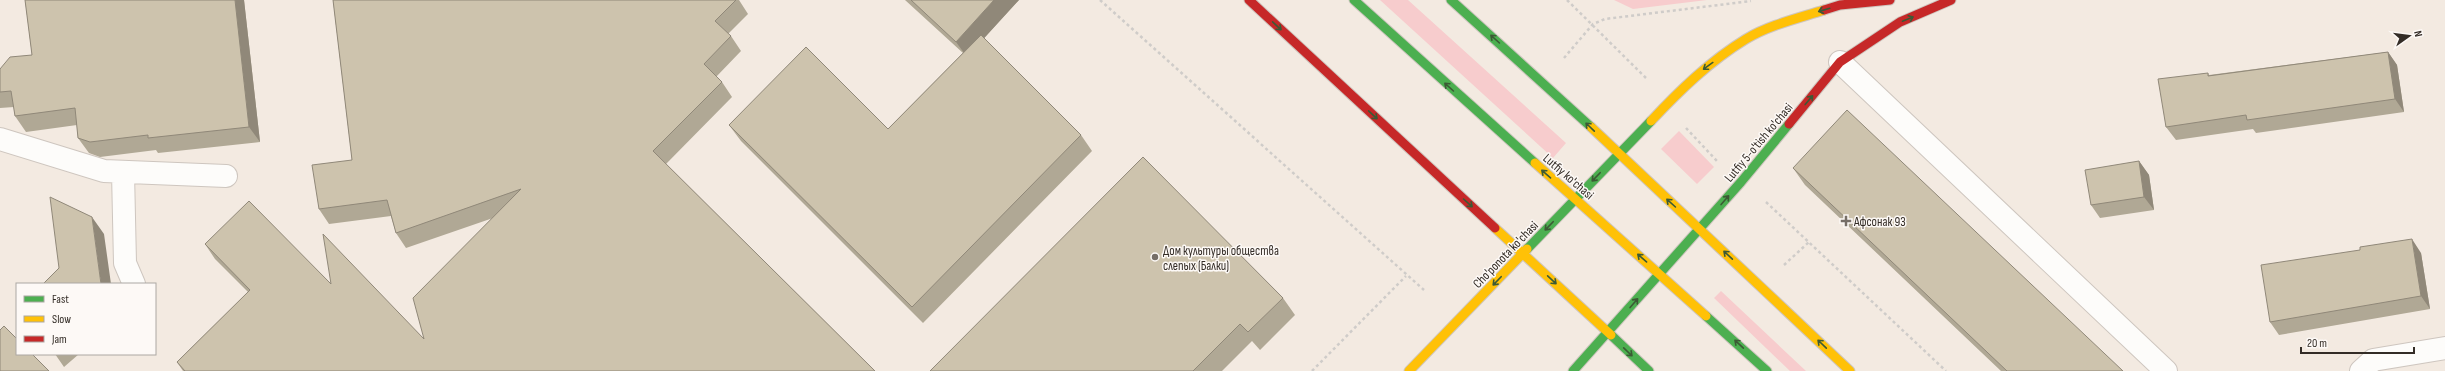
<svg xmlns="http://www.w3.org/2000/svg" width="2445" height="371" font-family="'Sofia Sans Condensed',sans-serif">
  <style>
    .green { fill: #f7cccd }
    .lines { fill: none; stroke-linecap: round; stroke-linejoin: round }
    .lane-casing { stroke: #cec6bf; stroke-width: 24 }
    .street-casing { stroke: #cec6bf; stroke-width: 24 }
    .fast-casing { stroke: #cec6bf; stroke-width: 11 }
    .slow-casing { stroke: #cec6bf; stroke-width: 11 }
    .jam-casing { stroke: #cec6bf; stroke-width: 11 }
    .path { stroke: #cfccc9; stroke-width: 2.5; stroke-dasharray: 3 3; stroke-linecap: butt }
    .lane { stroke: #fdfcfa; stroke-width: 22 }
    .street { stroke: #fdfcfa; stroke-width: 22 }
    .fast { stroke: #4caf50; stroke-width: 9 }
    .slow { stroke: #ffc107; stroke-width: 9 }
    .jam { stroke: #c62828; stroke-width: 9 }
    .wall { fill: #b0a895 }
    .shaded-wall { fill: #908879 }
    .building { fill: #cdc3ad; stroke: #908879 }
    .oneway { stroke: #3c5a35 }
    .poi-dot { fill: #766e67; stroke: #fdf9f6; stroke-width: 1.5 }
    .labels { text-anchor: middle; stroke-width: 3; stroke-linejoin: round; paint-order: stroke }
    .street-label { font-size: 13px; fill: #332c26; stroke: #fdf9f6 }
    .poi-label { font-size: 13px; fill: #332c26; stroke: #fdf9f6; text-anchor: start }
  </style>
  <rect width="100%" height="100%" fill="#f3eae1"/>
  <path class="green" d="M1380 0H1408L1566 143 1553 158Z
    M1614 0H1707L1633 9Z
    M1679 131 1714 167 1697 184 1661 149Z
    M1721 291 1806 371H1790L1714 298Z"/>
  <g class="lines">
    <g class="lane-casing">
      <path id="lane" d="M1840 62 2166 371
        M0 139 104 171 226 176
        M123 172 125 263 134 284"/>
    </g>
    <g class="street-casing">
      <path id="street" d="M2361 371 2373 360 2445 348"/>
    </g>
    <g class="fast-casing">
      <path id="fast" d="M1354 0 1535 163
        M1451 0 1591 127
        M1527 249 1651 121
        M1706 316 1767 371
        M1611 335 1649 371
        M1573 371 1741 182 1789 124"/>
    </g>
    <g class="slow-casing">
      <path id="slow" d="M1651 121C1680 90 1710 61 1746 39 1769 25 1799 18 1824 10
        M1591 127 1850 371
        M1535 163 1706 316
        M1495 228 1611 335
        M1409 371 1527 249"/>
    </g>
    <g class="jam-casing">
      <path id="jam" d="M1249 0 1495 228
        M1824 10 1840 5 1890 0
        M1789 124 1840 62 1900 22 1951 0"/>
    </g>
    <path class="path" d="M1100 0 1424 290
      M1567 0 1647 79
      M1564 58 1593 24 1605 19 1751 1
      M1686 128 1717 161
      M1766 202 1946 371
      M1784 265 1809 242
      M1312 371 1406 276"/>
    <use href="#lane" class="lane"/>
    <use href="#street" class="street"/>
    <use href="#fast" class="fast"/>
    <use href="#slow" class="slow"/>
    <use href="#jam" class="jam"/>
  </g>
  <path class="wall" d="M25 0H244L260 142 158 153 156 150 100 157 89 153 78 138 77 125 26 132 15 116 14 107 0 108V69L32 55Z
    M333 0H739L748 14 728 34 731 36 741 51 716 77 722 82 732 97 666 164 875 371H183L177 362 248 292 215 259 205 244 331 284 424 339 493 218 406 248 396 233 391 216 329 224 319 209 352 160Z
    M905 0H1019L984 38 1081 135 1092 151 923 323 741 141 729 125 888 129 963 53Z
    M2388 52 2397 65 2404 112 2256 133 2253 129 2176 140 2166 127 2208 73 2209 75Z
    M2139 161 2149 175 2154 210 2100 218 2091 205Z
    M1793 168 2123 371H2001L1805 185Z
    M2421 253 2430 309 2279 335 2270 322Z
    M1283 298 1295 315 1260 350 1252 341 1222 371H930Z
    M55 354H79L64 367Z"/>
  <path class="shaded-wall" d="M235 0H244L260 142 249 127Z
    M994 0H1019L967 57 956 42Z
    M2388 52 2397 65 2404 112 2395 99Z
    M2139 161 2149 175 2154 210 2144 197Z
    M92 217 104 234 111 284H101Z
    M2412 239 2421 253 2430 309 2421 296Z"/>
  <path class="building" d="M25 0H235L249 127 148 138V135L90 142 78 138 75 108 15 116 11 91 0 92V69L10 57 32 55Z
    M333 0H736L715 21 731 36 704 64 722 82 653 151 875 371H185L177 362 250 290 205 244 249 201 331 284 323 234 424 339 413 298 521 189 396 233 387 200 319 209 312 165 352 160Z
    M911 0H994L956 42Z
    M981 35 1081 135 912 307 729 125 806 47 888 129Z
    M2388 52 2395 99 2247 120 2246 115 2166 127 2158 79 2208 73V76Z
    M1847 110 2123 371H2007L1793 168Z
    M1143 157 1283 298 1248 332 1240 324 1193 371H930Z
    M2139 161 2144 197 2091 205 2085 170Z
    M50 197 92 217 101 284H43L59 268Z
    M2412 239 2421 296 2270 322 2261 265 2360 250V247Z
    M4 326 17 339V354H32L49 371H0V330Z"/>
  <defs><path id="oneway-shaft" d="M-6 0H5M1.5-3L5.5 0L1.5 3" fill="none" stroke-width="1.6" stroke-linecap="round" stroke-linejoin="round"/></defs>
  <g class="oneway">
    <use href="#oneway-shaft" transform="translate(1824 10) rotate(164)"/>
    <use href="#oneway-shaft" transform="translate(1908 19) rotate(-22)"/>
    <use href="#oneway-shaft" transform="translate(1277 26) rotate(43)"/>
    <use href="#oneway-shaft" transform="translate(1495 39) rotate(-138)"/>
    <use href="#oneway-shaft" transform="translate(1708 66) rotate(144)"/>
    <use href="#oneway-shaft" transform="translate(1449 87) rotate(-138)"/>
    <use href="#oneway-shaft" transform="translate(1809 100) rotate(-50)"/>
    <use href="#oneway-shaft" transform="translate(1373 115) rotate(43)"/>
    <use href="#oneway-shaft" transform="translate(1590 127) rotate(-136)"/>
    <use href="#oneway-shaft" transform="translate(1546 174) rotate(-139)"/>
    <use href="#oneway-shaft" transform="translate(1596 177) rotate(134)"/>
    <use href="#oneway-shaft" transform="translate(1725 200) rotate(-49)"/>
    <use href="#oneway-shaft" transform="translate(1468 203) rotate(42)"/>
    <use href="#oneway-shaft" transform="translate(1671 203) rotate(-138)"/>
    <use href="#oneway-shaft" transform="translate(1549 226) rotate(134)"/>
    <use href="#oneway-shaft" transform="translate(1728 255) rotate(-137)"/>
    <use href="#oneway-shaft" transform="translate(1642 258) rotate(-139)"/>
    <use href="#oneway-shaft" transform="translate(1552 280) rotate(43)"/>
    <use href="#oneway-shaft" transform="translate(1497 281) rotate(134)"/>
    <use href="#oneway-shaft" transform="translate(1634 303) rotate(-49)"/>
    <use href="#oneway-shaft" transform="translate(1739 344) rotate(-137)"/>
    <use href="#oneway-shaft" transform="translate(1822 344) rotate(-136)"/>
    <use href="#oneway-shaft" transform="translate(1628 352) rotate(44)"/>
  </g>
  <g class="poi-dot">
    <path d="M1844 215h4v4h4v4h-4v4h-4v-4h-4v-4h4z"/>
    <circle cx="1155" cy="257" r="4"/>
  </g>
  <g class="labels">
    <g class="street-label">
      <text transform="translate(1758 142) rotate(-50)" y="5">Lutfiy 5-o'tish ko'chasi</text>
      <text transform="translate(1569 176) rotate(41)" y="5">Lutfiy ko'chasi</text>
      <text transform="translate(1505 254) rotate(-46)" y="5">Cho'ponota ko'chasi</text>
    </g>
    <g class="poi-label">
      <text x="1854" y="226">Афсонак 93</text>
      <text x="1163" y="255">Дом культуры общества<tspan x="1163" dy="15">слепых (Балки)</tspan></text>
    </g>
  </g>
  <rect x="16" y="283" width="140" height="72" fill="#fdf9f6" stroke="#aca7a3"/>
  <rect x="24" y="296" width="20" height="6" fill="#4caf50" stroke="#aca7a3"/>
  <text x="52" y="303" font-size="12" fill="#332c26">Fast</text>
  <rect x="24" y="316" width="20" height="6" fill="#ffc107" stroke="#aca7a3"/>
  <text x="52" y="323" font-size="12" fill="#332c26">Slow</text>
  <rect x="24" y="336" width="20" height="6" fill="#c62828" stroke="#aca7a3"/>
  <text x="52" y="343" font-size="12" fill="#332c26">Jam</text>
  <g transform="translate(2409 36) rotate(76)" stroke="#fdf9f6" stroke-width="3" paint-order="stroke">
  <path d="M0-3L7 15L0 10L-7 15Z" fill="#332c26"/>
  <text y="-6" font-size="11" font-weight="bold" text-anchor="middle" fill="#332c26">N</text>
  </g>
  <path d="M2301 347v6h113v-6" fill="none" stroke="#332c26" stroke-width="2"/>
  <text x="2307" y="347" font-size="12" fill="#332c26" stroke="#fdf9f6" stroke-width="3" paint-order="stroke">20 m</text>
</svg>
